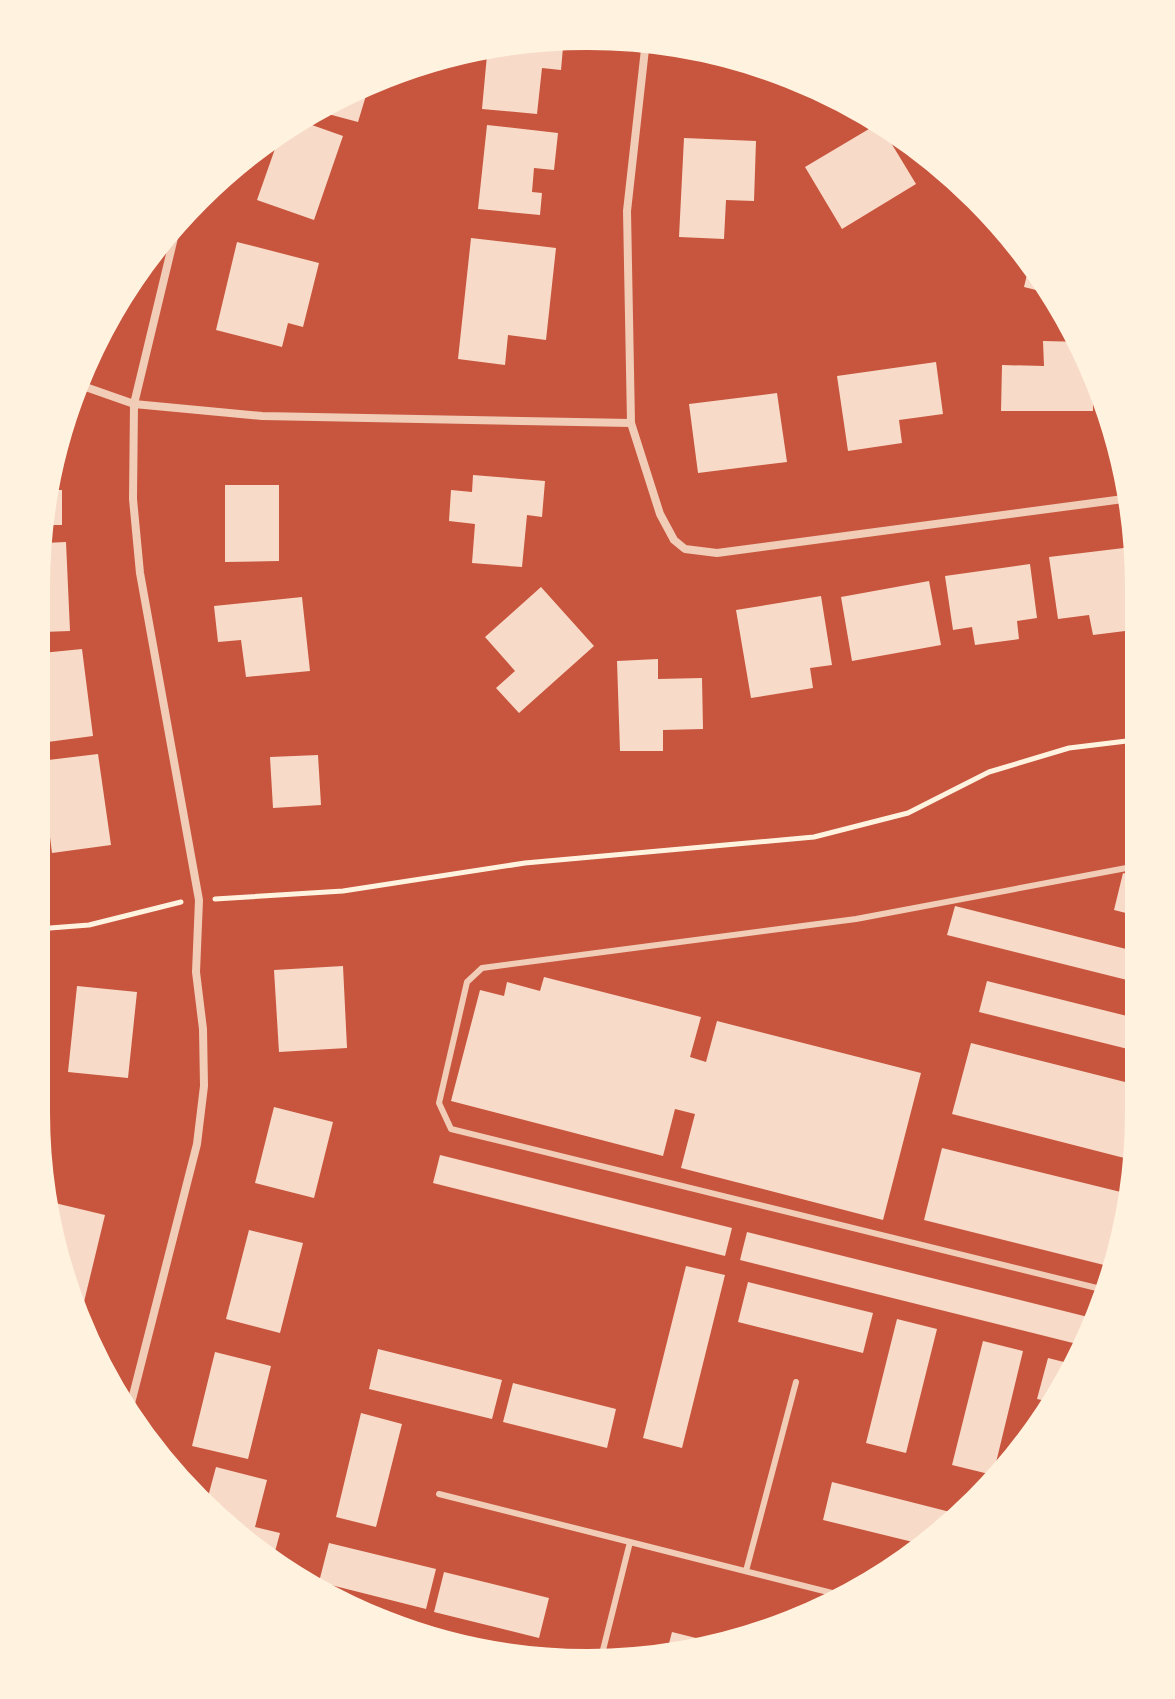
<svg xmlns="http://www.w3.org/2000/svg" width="1175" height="1699" font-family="Quicksand,sans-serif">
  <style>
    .building { fill: #f7dbc8 }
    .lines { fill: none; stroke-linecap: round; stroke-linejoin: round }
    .path { stroke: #fff3e0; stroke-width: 5 }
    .service { stroke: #f1ccb7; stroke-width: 6 }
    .minor { stroke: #f1ccb7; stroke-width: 8 }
    .rim { fill: none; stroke: #fff3e0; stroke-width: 4 }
  </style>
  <rect width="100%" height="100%" fill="#c8553d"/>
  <path class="building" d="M564 36 561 70 542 68 537 114 482 109 488 44Z
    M371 79 358 122 313 110Z
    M295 119 343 136 314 220 257 200 283 126Z
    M879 123 916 184 842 229 805 167Z
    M487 125 558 133 554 170 534 168 532 192 542 193 540 215 478 209Z
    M684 138 756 141 754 201 726 200 724 239 679 237Z
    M471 238 556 248 546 340 508 335 505 365 458 359Z
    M237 242 319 263 303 327 288 323 282 347 216 330Z
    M1029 266 1038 278 1048 293 1024 287Z
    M1043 341 1084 342 1093 370V411H1001L1002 365 1044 366Z
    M936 362 943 414 899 420 902 443 848 451 837 376Z
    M777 393 787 462 698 473 689 404Z
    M473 475 545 481 542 517 527 515 522 567 472 563 475 524 449 521 451 490 472 492Z
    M225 485H279V561L225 562Z
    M44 490H62V525H44Z
    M66 542 70 631 42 632 44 543Z
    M1132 547 1133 630 1093 635 1089 615 1058 619 1049 557Z
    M1030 564 1037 618 1017 621 1019 639 975 645 972 627 953 630 945 576Z
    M929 581 941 645 852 661 841 597Z
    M541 587 594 646 519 713 496 688 515 671 485 637Z
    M821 596 832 665 810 668 813 688 751 698 736 610Z
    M302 597 310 671 246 677 241 640 218 642 214 606Z
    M82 649 93 736 40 743 42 653Z
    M658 659V679L702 678 703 729 663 730V751H620L617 661Z
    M98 754 111 845 52 853 48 821 39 822 40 761Z
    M318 755 321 805 273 808 270 757Z
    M1123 873 1137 877 1138 916 1114 910Z
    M955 906 1138 952 1139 983 947 935Z
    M343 966 347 1048 279 1052 274 970Z
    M544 977 701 1017 690 1057 706 1062 717 1021 921 1073 883 1220 681 1168 695 1114 675 1109 663 1156 451 1101 480 990 504 996 507 982 540 991Z
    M987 981 1139 1019 1140 1052 979 1012Z
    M77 986 137 992 128 1078 68 1072Z
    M971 1043 1141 1086 1136 1161 952 1114Z
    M274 1107 333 1122 314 1198 255 1183Z
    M942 1148 1133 1195 1130 1220 1116 1268 924 1220Z
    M440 1155 732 1228 725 1256 433 1183Z
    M55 1203 105 1215 84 1302 73 1300 53 1255 49 1225Z
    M249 1230 303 1243 280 1333 226 1319Z
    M747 1232 1092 1318 1085 1346 740 1260Z
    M686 1266 725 1275 682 1448 643 1438Z
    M748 1282 873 1313 863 1353 738 1322Z
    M897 1319 937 1329 906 1453 866 1443Z
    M983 1341 1023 1351 993 1475 952 1465Z
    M378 1349 502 1380 492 1419 369 1389Z
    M215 1352 271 1366 248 1459 192 1446Z
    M1048 1358 1076 1365 1056 1403 1037 1399Z
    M513 1383 616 1409 607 1448 503 1422Z
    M361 1413 402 1424 376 1527 336 1517Z
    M216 1467 267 1480 255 1527 280 1533 273 1559 223 1528 205 1508Z
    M832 1482 962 1515 921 1544 823 1520Z
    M329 1543 436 1569 426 1609 319 1582Z
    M444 1572 549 1598 539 1638 434 1612Z
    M672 1632 724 1645 695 1654 666 1655Z"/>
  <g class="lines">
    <path class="path" d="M215 899 343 891 525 863 814 837 908 813 989 772 1069 748 1135 740
      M37 929 89 925 181 902"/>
    <path class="service" d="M1109 1291 451 1129 439 1103 467 982 482 968 856 919 1137 866
      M439 1494 630 1542
      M746 1571 796 1382
      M601 1658 630 1542 848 1597"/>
    <path class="minor" d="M646 40 627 211 631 423 660 514 674 540 685 549 717 553 1131 498
      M646 44 716 51
      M77 384 134 404 262 416 631 423
      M127 1419 197 1144 204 1086 203 1029 196 972 199 900 140 573 133 499 134 404 178 221"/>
  </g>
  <path d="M0 0H1175V1699H0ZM587 48H588A539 539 0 0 1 1127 587V1112A539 539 0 0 1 588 1651H587A539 539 0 0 1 48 1112V587A539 539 0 0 1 587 48Z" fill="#fff3e0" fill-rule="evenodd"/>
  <path class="rim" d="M587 48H588A539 539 0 0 1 1127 587V1112A539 539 0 0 1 588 1651H587A539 539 0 0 1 48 1112V587A539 539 0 0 1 587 48Z"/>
</svg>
